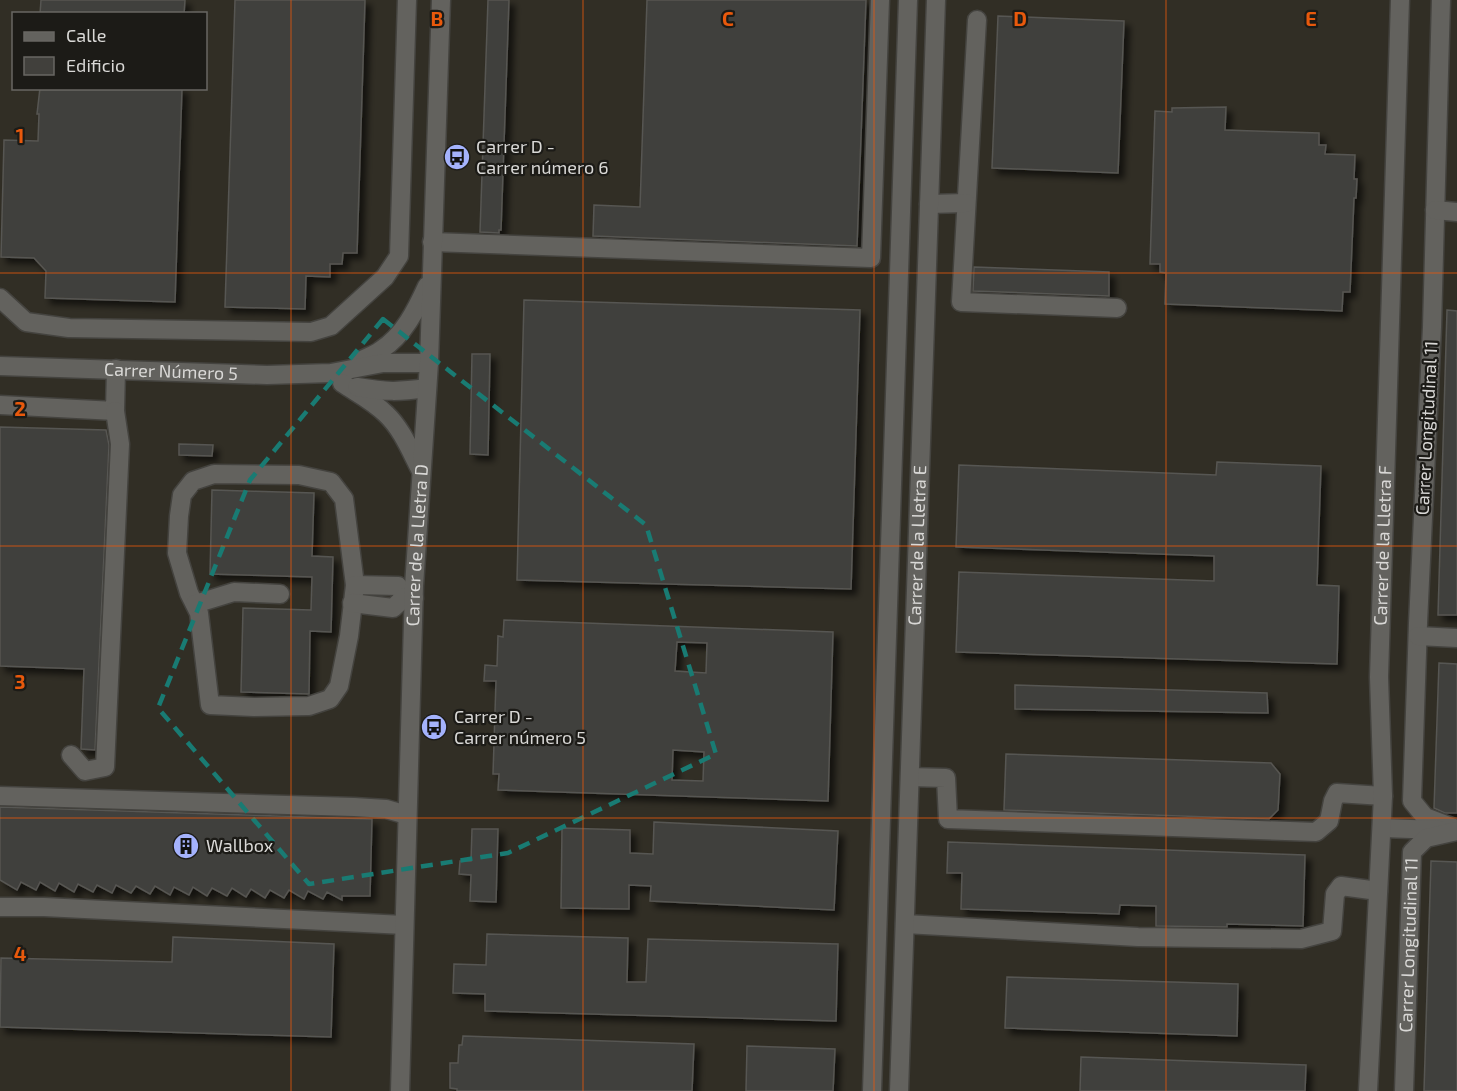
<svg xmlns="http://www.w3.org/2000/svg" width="1457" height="1091" font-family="'Exo 2',sans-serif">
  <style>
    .built { fill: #312e25; fill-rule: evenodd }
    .building { fill: #41403c; stroke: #575652; stroke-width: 1.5; fill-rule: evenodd; filter: url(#shadow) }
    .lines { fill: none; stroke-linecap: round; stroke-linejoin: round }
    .minor-casing { stroke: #44433f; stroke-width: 21 }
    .minor { stroke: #63625e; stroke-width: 18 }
    .marked { fill: none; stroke: #197b73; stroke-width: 4.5; stroke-dasharray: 12 8; stroke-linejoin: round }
    .grid { fill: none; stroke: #e8590c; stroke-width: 1.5; stroke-opacity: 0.55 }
    .labels { text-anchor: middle; stroke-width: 4.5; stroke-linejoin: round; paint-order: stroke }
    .poi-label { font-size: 18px; fill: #d9d8d6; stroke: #1c1b17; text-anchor: start }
    .street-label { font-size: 18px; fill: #d9d8d6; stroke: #1c1b17 }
    .grid-label { font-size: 20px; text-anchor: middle; font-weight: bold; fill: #e8590c; stroke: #1c1b17; stroke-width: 4.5; stroke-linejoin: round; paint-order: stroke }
  </style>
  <defs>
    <filter id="shadow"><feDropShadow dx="5.5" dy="5.5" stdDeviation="3" flood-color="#0009"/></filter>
  </defs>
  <rect width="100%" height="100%" fill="#252521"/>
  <path class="built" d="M0 0H1457V1091H0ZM14 14H206V88H14Z"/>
  <path class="building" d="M41 0H185L184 14H40Z
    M235 0H365L357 253H343L342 264H330V277L306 276 305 309 225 307Z
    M488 0H509L501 230H499V233L480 232Z
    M647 0H866L857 246 593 236 594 205 640 207Z
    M998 16 1124 21 1118 173 992 168Z
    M40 88H182L175 302 45 298 46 271 34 258 1 257 4 140 38 141 39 114H37Z
    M1226 107 1225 130 1319 133V145H1326L1325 154 1355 155 1354 179H1357L1356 198H1354L1350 292H1343L1342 311 1165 304 1166 273 1160 272V264H1150L1155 111 1172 112V108Z
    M974 267 1109 272V296L973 291Z
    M524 300 860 310 851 589 517 580Z
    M1447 310 1457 311V615H1438Z
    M472 354H490L488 455 470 454Z
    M0 427 106 430 109 445 95 750 81 749 84 669 0 666Z
    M179 444 213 445 212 456 179 455Z
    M1217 462 1321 466 1317 585 1339 586 1337 664 956 652 959 572 1214 581V556L956 547 959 465 1216 475Z
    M212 490 314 493 312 556 333 557 331 632 310 631 309 694 241 692 243 608 311 610 312 577 210 574Z
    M504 620 833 632 828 801 498 790 499 774H493L496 681H484L485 665 497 666 498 636 503 637ZM677 642 707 643 706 673 675 671ZM673 750 704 752 703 781 672 780Z
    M1439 663 1457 664V813H1445L1434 808Z
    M1015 685 1267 693 1268 713 1015 709Z
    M1006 754 1271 763 1280 774 1278 810 1269 819 1004 810Z
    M0 807 372 819 370 896H342V900L327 892 323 899 308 891 304 899 289 890 284 898 270 890 265 898 251 889 246 897 232 888 227 896 212 888 207 896 193 887 189 895 174 887 170 895 155 886 150 894 136 886 131 893 116 885 112 893 97 885 93 892 78 884 74 892 59 883 55 891 40 882 36 890 21 882 17 890 0 880Z
    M654 822 838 831 834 910 650 901 651 886 629 885V909L561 908 562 828 630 830V853L653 854Z
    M472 829H498L496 902 470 901 471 875 459 874 460 861H471Z
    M948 842 1305 855 1303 926 1227 924V927L1156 926V906L1120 905 1119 914 961 909 962 873H947Z
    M1431 861 1457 862V1091H1424Z
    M487 934 628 938 627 982H646L648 939 838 944 836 1021 485 1011V994L453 993 454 964 486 965Z
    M173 937 334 944 331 1037 0 1027 1 958 172 962Z
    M1007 977 1238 984 1237 1036 1005 1028Z
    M463 1036 694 1044 692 1091H457V1089L450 1088V1063H458L459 1045H462Z
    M747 1046 835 1049 833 1091H746Z
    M1081 1057 1306 1065 1305 1091H1080Z"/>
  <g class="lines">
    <g class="minor-casing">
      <g id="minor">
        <path d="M1441 0 1432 327 1418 623 1412 801 1425 817 1457 829"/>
        <path d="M977 20 961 302 1117 308"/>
        <path d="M929 204 966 203"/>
        <path d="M1435 210 1457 212"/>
        <path d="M432 242 871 258 880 0"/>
        <path d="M0 298 26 322 69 328 311 332 331 326 385 277 399 256 407 0"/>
        <path d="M360 361C367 357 375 355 381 350 404 335 416 310 427 286"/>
        <path id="s1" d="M0 366 267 375 331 373 383 363H429"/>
        <path d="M342 383C357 393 373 401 386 414 402 429 411 452 421 471"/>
        <path d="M357 387C387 392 398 392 427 388"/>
        <path d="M0 405 115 411 116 369"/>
        <path d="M214 474 299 475 331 482 344 499 355 585 349 636 339 686 330 699 309 706 254 707 210 705 199 613 189 593 177 553 179 516 182 495 193 481Z"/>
        <path d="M355 585 398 586 405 597"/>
        <path d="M352 603 393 608 405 597 414 598"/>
        <path d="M195 604 234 592 280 594"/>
        <path d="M1418 636 1457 638"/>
        <path d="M71 755 85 771 105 767 120 444 115 411"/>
        <path d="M910 777 946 778 948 819 1316 832 1329 821 1333 801 1337 793 1383 796"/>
        <path d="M0 796 354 807 386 809 407 815"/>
        <path d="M1382 828 1440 830"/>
        <path d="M0 907H44L404 925"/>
        <path d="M905 924 1138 937 1301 939 1332 931 1335 894 1341 886 1378 891"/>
        <path id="s2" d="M400 1091 414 586 429 363 441 0"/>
        <path d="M872 1091 908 0"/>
        <path id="s3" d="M899 1091 936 0"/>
        <path id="s4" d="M1368 1091 1383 796 1379 677 1400 0"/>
        <path id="s5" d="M1404 1091 1412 852 1426 838 1457 831"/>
      </g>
    </g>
    <use href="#minor" class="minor"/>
  </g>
  <path class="marked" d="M383 319 646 525 716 754 508 853 309 884 158 708 250 480Z"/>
  <path class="grid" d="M291 0V1091M583 0V1091M874 0V1091M1166 0V1091M0 273H1457M0 546H1457M0 818H1457"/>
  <defs>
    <g id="bus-disc" transform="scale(1.35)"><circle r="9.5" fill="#a4b2fc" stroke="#1c1b17"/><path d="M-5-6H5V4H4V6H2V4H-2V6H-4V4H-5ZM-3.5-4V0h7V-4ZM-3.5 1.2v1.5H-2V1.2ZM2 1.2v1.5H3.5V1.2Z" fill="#111"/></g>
    <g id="building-disc" transform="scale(1.35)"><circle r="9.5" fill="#a4b2fc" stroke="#1c1b17"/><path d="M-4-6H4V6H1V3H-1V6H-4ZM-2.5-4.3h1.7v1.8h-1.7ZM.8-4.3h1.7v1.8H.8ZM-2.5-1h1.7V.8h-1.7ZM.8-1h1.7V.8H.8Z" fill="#111"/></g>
  </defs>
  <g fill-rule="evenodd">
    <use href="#bus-disc" x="457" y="157"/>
    <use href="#bus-disc" x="434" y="727"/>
    <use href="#building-disc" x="186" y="846"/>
  </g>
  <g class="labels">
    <g class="poi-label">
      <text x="476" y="153">Carrer D -<tspan x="476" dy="21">Carrer número 6</tspan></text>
      <text x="454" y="723">Carrer D -<tspan x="454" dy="21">Carrer número 5</tspan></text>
      <text x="206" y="852">Wallbox</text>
    </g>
    <g class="street-label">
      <text dy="6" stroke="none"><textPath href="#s1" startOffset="171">Carrer Número 5</textPath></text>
      <text transform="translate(1427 428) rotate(-87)" y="6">Carrer Longitudinal 11</text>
      <text dy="6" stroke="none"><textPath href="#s2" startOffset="546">Carrer de la Lletra D</textPath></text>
      <text dy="6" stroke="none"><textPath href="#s3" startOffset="546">Carrer de la Lletra E</textPath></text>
      <text dy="6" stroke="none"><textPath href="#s4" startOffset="546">Carrer de la Lletra F</textPath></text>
      <text dy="6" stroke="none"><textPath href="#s5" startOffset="146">Carrer Longitudinal 11</textPath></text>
    </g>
  </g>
  <g class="grid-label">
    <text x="437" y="26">B</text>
    <text x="728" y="26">C</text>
    <text x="1020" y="26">D</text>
    <text x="1311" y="26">E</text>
    <text x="20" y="143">1</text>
    <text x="20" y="416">2</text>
    <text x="20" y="689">3</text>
    <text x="20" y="961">4</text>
  </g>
  <rect x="12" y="12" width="195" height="78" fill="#1c1b17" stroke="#686763" stroke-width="1.5"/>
  <rect x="24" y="32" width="30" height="9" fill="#63625e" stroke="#686763" stroke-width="1.5"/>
  <text x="66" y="42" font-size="18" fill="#d9d8d6">Calle</text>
  <rect x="24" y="57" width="30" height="18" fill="#41403c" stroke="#686763" stroke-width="1.5"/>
  <text x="66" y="72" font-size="18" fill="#d9d8d6">Edificio</text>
</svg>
